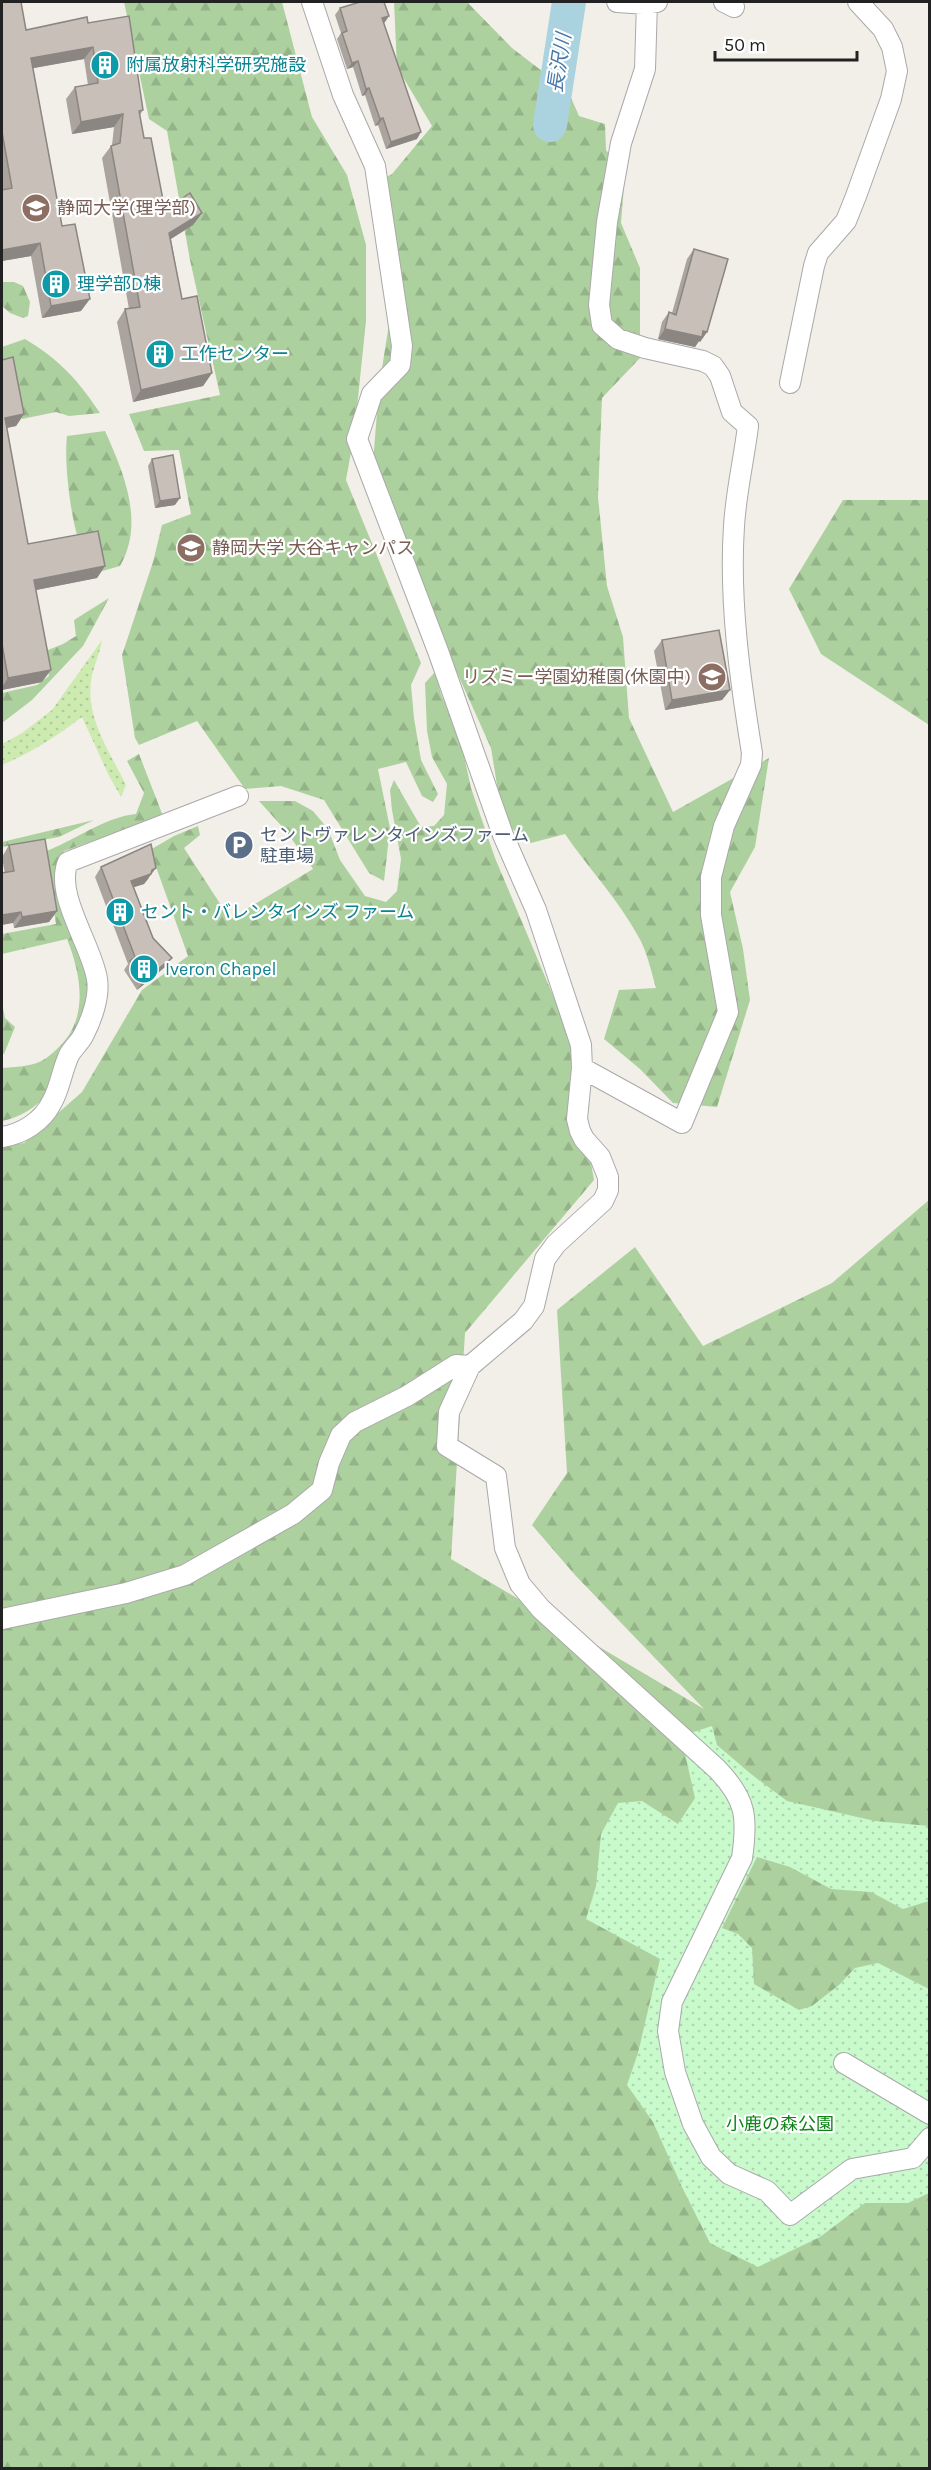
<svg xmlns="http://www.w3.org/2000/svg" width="931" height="2470" font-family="Karla,'Noto Sans JP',sans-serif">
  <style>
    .grass { fill: url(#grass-dots) }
    .forest { fill: url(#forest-firs) }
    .park { fill: url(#park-dots) }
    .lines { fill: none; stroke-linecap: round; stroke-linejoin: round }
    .river { stroke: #aad3df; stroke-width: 34 }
    .minor-casing { stroke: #a9a9a9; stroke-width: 22 }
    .minor { stroke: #fff; stroke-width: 20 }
    .wall { fill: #aba49e }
    .shaded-wall { fill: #8b8681 }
    .building { fill: #c7bfb8; stroke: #8b8681; stroke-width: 1.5 }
    .labels { text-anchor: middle; stroke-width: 4.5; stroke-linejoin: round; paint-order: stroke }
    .culture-label { font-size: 18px; fill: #0d838f; stroke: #fff; text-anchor: start }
    .education-label { font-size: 18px; fill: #785e54; stroke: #fff; text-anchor: start }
    .service-label { font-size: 18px; fill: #4e5e75; stroke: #fff; text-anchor: start }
    .park-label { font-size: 18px; fill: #0c8416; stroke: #fff }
    .water-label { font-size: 20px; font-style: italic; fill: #4a7aab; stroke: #fff }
  </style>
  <defs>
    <pattern id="grass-dots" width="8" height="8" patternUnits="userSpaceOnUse" patternTransform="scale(1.5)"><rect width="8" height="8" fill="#cdebb0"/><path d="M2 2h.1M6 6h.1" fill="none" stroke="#b0c997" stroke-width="1.8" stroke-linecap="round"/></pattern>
    <pattern id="forest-firs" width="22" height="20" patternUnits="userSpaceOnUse" patternTransform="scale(1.5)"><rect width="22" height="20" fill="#add19e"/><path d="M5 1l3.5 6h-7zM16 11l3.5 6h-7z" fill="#95b388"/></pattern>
    <pattern id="park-dots" width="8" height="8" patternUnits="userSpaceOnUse" patternTransform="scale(1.5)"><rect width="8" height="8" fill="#c8facc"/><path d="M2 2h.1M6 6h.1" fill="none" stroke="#acd6af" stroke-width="1.8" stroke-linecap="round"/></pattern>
  </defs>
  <rect width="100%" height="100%" fill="#f2efe9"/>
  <path class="grass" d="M102 640C100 654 93 667 91 681 86 719 110 752 126 785L121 797 109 776 82 717C57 736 31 753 2 765V744L22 733 52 710Z"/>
  <path class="forest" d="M124 2H282L312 117 347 175 366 245V321L354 436 346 480 421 663 411 685 414 718 421 760 438 794 433 802 422 796 406 762 378 769 390 828 384 881 369 873 324 800 281 786 245 789 197 721 139 745 135 738 122 655 153 562 162 525 191 514 179 450 144 451 129 414 220 395 190 260 167 131 149 119Z
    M394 2H467L512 48 568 91 579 116 605 124 606 150 625 173 621 223 640 268V358L602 398 598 497 607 586 623 637 629 718 673 812 769 758 755 847 730 892 743 949 750 1000 717 1107 673 1103 640 1069 604 1039 619 990 656 988C651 971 647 951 638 936 618 899 589 869 565 834L531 843 503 822 491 748 432 617 373 463 379 387 389 324 376 183 392 174 432 126 397 67Z
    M2 282H14L23 286 30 302 28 316 23 318 10 313 2 306Z
    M25 339C60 360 78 380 100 413L69 416 56 412 22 419 11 365 2 366V347Z
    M105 431C124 473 145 523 120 566L99 572C92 560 82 547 77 535 70 510 64 462 67 436Z
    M843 500H929V725L821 654 789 589Z
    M109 598 83 646 32 700 2 723V693L37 685 49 676 43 652 63 644 76 636 74 620Z
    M435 672 441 694 461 742 471 788 495 858 568 1031 594 1180 465 1333 451 1559 704 1709 575 1575 532 1525 567 1473 557 1310 635 1247 703 1346 832 1283 929 1200V2468H2V1146L24 1143 82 1092 142 990 188 956 150 850 174 836 198 826 200 835 184 848 230 919 313 869 286 831 259 801H295L313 811 328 829 340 860 365 896 386 902 397 891 401 859 392 810 390 790 394 780 421 827 434 826 444 815 447 784 432 757 427 731 425 683Z
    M139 754 163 816 64 851 56 870 59 892 88 978 89 993 87 1010 48 1093C37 1107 19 1118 2 1121V1068C11 1067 20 1067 29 1065 42 1063 51 1055 60 1046 89 1017 81 974 67 939L2 954V934L56 924 44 852C74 841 104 817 136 814L144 793 127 761Z
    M94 820 59 837 2 847V842Z
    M2 1003 5 1018 15 1027 4 1054H2Z"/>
  <path class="park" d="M712 1726 717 1745 751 1774 787 1801 875 1821 929 1826V1901L903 1909 871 1892 831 1889 790 1867 757 1857 722 1928 738 1934 752 1948 754 1984 799 2010 812 2006 839 1985 855 1968 878 1963 929 1989V2193L908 2203H865L820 2237 758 2267 710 2243 682 2187 653 2122 627 2085 638 2053 660 1959 586 1919 596 1886 601 1834 618 1803 642 1801 678 1824 695 1798 681 1736Z"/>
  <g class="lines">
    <path class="river" d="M550 125 569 2"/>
    <g class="minor-casing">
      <path id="minor" d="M312 2 343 95 375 166 402 346 400 365 372 394 357 439 438 651 503 835 536 910 581 1045 582 1068 577 1119 580 1131 584 1139 600 1157 608 1177V1190L603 1201 556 1244 545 1259 534 1306 523 1321 470 1366 449 1412 447 1446 496 1476 505 1548 520 1584 541 1609 717 1769C746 1799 748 1817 742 1858L672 2002 668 2031 675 2072 693 2124 711 2157 729 2174 767 2191 790 2215 852 2169 913 2158 930 2138
        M617 2 647 4 657 2
        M724 2 734 7
        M790 383 814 266 818 253 846 221 856 196 891 99 897 71 892 47 883 29 858 2
        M582 1068 682 1123 728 1012 711 915V877L724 826 751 765 752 753C740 679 729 601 734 526 736 492 744 459 748 426L732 412 720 376 713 366 703 361 645 348 618 339 602 325 599 305 607 222 621 143 645 69 647 2
        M2 1137C22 1134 42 1122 52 1102 60 1088 62 1070 69 1055 73 1048 79 1043 83 1036 91 1021 100 997 97 979 92 946 54 894 68 862L238 796
        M2 1619 126 1593 185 1575 293 1514 322 1490 329 1463 341 1435 355 1422 407 1396 456 1365 470 1366
        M844 2063 930 2114"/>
    </g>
    <use href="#minor" class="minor"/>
  </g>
  <path class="wall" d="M2 2 26 30 88 23 143 110 140 115 144 138 165 210 202 213 193 225 171 239 182 299 212 373 203 386 133 402 117 322 125 309H129L102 158 111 146 112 145 114 127 72 134 66 99 75 87 88 85 84 59 33 68 62 226 81 311 42 318 31 256 2 261Z
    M340 8 385 22 384 23 417 139 386 149 378 125 375 126 365 95 362 96 353 67 347 69 337 39 341 33 335 15Z
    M694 249 707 332 700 342 699 341 695 347 658 339 662 322 669 312 672 313 687 259Z
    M2 360 24 414 16 426 6 428 28 544 105 566 97 578 36 590 42 682 2 690Z
    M152 459 175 505 155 508 148 466Z
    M662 640 730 690 722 700 665 710 654 651Z
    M9 845 57 911 49 922 14 928 2 857Z
    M101 867 149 878 144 884 134 887 153 938 172 958 165 967 137 990 124 970 128 964 95 877Z"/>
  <path class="shaded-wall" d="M389 16 385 22 378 25 382 18Z
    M93 47 84 59 23 70 31 58Z
    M358 61 353 67 347 69 352 63Z
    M369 88 365 95 362 96 366 89Z
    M123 114 114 127 72 134 81 122Z
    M383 118 378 125 375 126 380 119Z
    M421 132 417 139 386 149 391 142Z
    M202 213 193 225 161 245 169 233Z
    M40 243 31 256 2 261V250Z
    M90 299 81 311 42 318 51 306Z
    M665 329 703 331 707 332 700 342 699 341 695 347 658 339Z
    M212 373 203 386 133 402 141 390Z
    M24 414 16 426 2 429 5 418Z
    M180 498 175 505 155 508 160 501Z
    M105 566 97 578 26 592 34 580Z
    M51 670 42 682 2 690V687L8 678Z
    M730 690 722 700 665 710 672 700Z
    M156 868 144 884 125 890 131 881Z
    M57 911 49 922 14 928 22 917Z
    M21 912 13 923 2 925V915Z
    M172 958 165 967 137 990 144 980Z"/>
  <path class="building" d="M2 2H21L26 30 87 17 88 23 129 16 143 110 139 111 144 138H151L165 210 190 193 202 213 169 233 182 299 197 296 212 373 141 390 125 309 140 307 111 146 120 143 123 114 81 122 75 87 98 83 93 47 31 58 62 226 75 224 90 299 51 306 40 243 2 250V190L12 188 2 132Z
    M360 2H384L389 16 382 18 421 132 391 142 383 118 380 119 369 88 366 89 358 61 352 63 342 33 347 31 340 8Z
    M694 249 728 259 707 332 703 331 702 337 665 329 669 312 676 315Z
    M13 357 24 414 5 418 28 544 98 531 105 566 34 580 51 670 8 678 2 644V360Z
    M173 455 180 498 160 501 152 459Z
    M719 630 730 690 672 700 662 640Z
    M45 839 57 911 22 917 21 912 2 915V873L14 871 9 845Z
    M151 844 156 868 152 870 151 874 131 881 153 938 172 958 144 980 130 961 135 957 101 867Z"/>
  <defs>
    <g id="building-disc" transform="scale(1.5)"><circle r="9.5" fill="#0f9aa8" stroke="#fff"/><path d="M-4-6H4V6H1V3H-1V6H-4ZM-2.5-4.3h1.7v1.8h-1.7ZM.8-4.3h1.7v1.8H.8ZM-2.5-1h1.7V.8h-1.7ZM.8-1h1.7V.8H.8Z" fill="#fff"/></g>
    <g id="university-disc" transform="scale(1.5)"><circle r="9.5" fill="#8d6e63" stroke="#fff"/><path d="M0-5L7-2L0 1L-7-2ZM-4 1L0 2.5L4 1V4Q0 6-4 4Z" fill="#fff"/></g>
    <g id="school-disc" transform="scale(1.5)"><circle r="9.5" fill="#8d6e63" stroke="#fff"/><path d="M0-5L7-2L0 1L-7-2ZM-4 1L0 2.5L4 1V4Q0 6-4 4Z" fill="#fff"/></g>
    <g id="parking-disc" transform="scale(1.5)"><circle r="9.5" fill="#5c6f8a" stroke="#fff"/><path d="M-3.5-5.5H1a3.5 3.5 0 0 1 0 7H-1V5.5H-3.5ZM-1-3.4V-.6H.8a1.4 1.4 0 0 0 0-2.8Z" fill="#fff"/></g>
  </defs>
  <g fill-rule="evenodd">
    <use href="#building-disc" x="105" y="65"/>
    <use href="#university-disc" x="36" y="208"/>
    <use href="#building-disc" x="56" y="284"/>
    <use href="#building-disc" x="160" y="354"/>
    <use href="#university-disc" x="191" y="548"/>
    <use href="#school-disc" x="712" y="677"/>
    <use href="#parking-disc" x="239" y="845"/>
    <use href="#building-disc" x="120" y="912"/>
    <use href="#building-disc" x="144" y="969"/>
  </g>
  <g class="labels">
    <g class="culture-label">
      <text x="126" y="71">附属放射科学研究施設</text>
      <text x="77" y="290">理学部D棟</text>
      <text x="181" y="360">工作センター</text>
      <text x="141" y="918">セント・バレンタインズ ファーム</text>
      <text x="165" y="975">Iveron Chapel</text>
    </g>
    <g class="education-label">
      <text x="57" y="214">静岡大学(理学部)</text>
      <text x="212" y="554">静岡大学 大谷キャンパス</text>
      <text x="691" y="683" text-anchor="end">リズミー学園幼稚園(休園中)</text>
    </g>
    <g class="service-label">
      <text x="260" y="841">セントヴァレンタインズファーム<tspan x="260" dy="21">駐車場</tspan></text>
    </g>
    <g class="park-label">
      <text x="780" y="2130">小鹿の森公園</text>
    </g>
    <g class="water-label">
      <text transform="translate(559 63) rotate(-81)" y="7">長沢川</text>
    </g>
  </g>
  <rect width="931" height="2470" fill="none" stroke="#222222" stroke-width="6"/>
  <path d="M715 51v9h142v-9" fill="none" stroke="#222222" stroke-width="3"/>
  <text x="724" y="51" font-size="18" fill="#222222" stroke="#ffffff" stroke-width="4.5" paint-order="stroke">50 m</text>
</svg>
